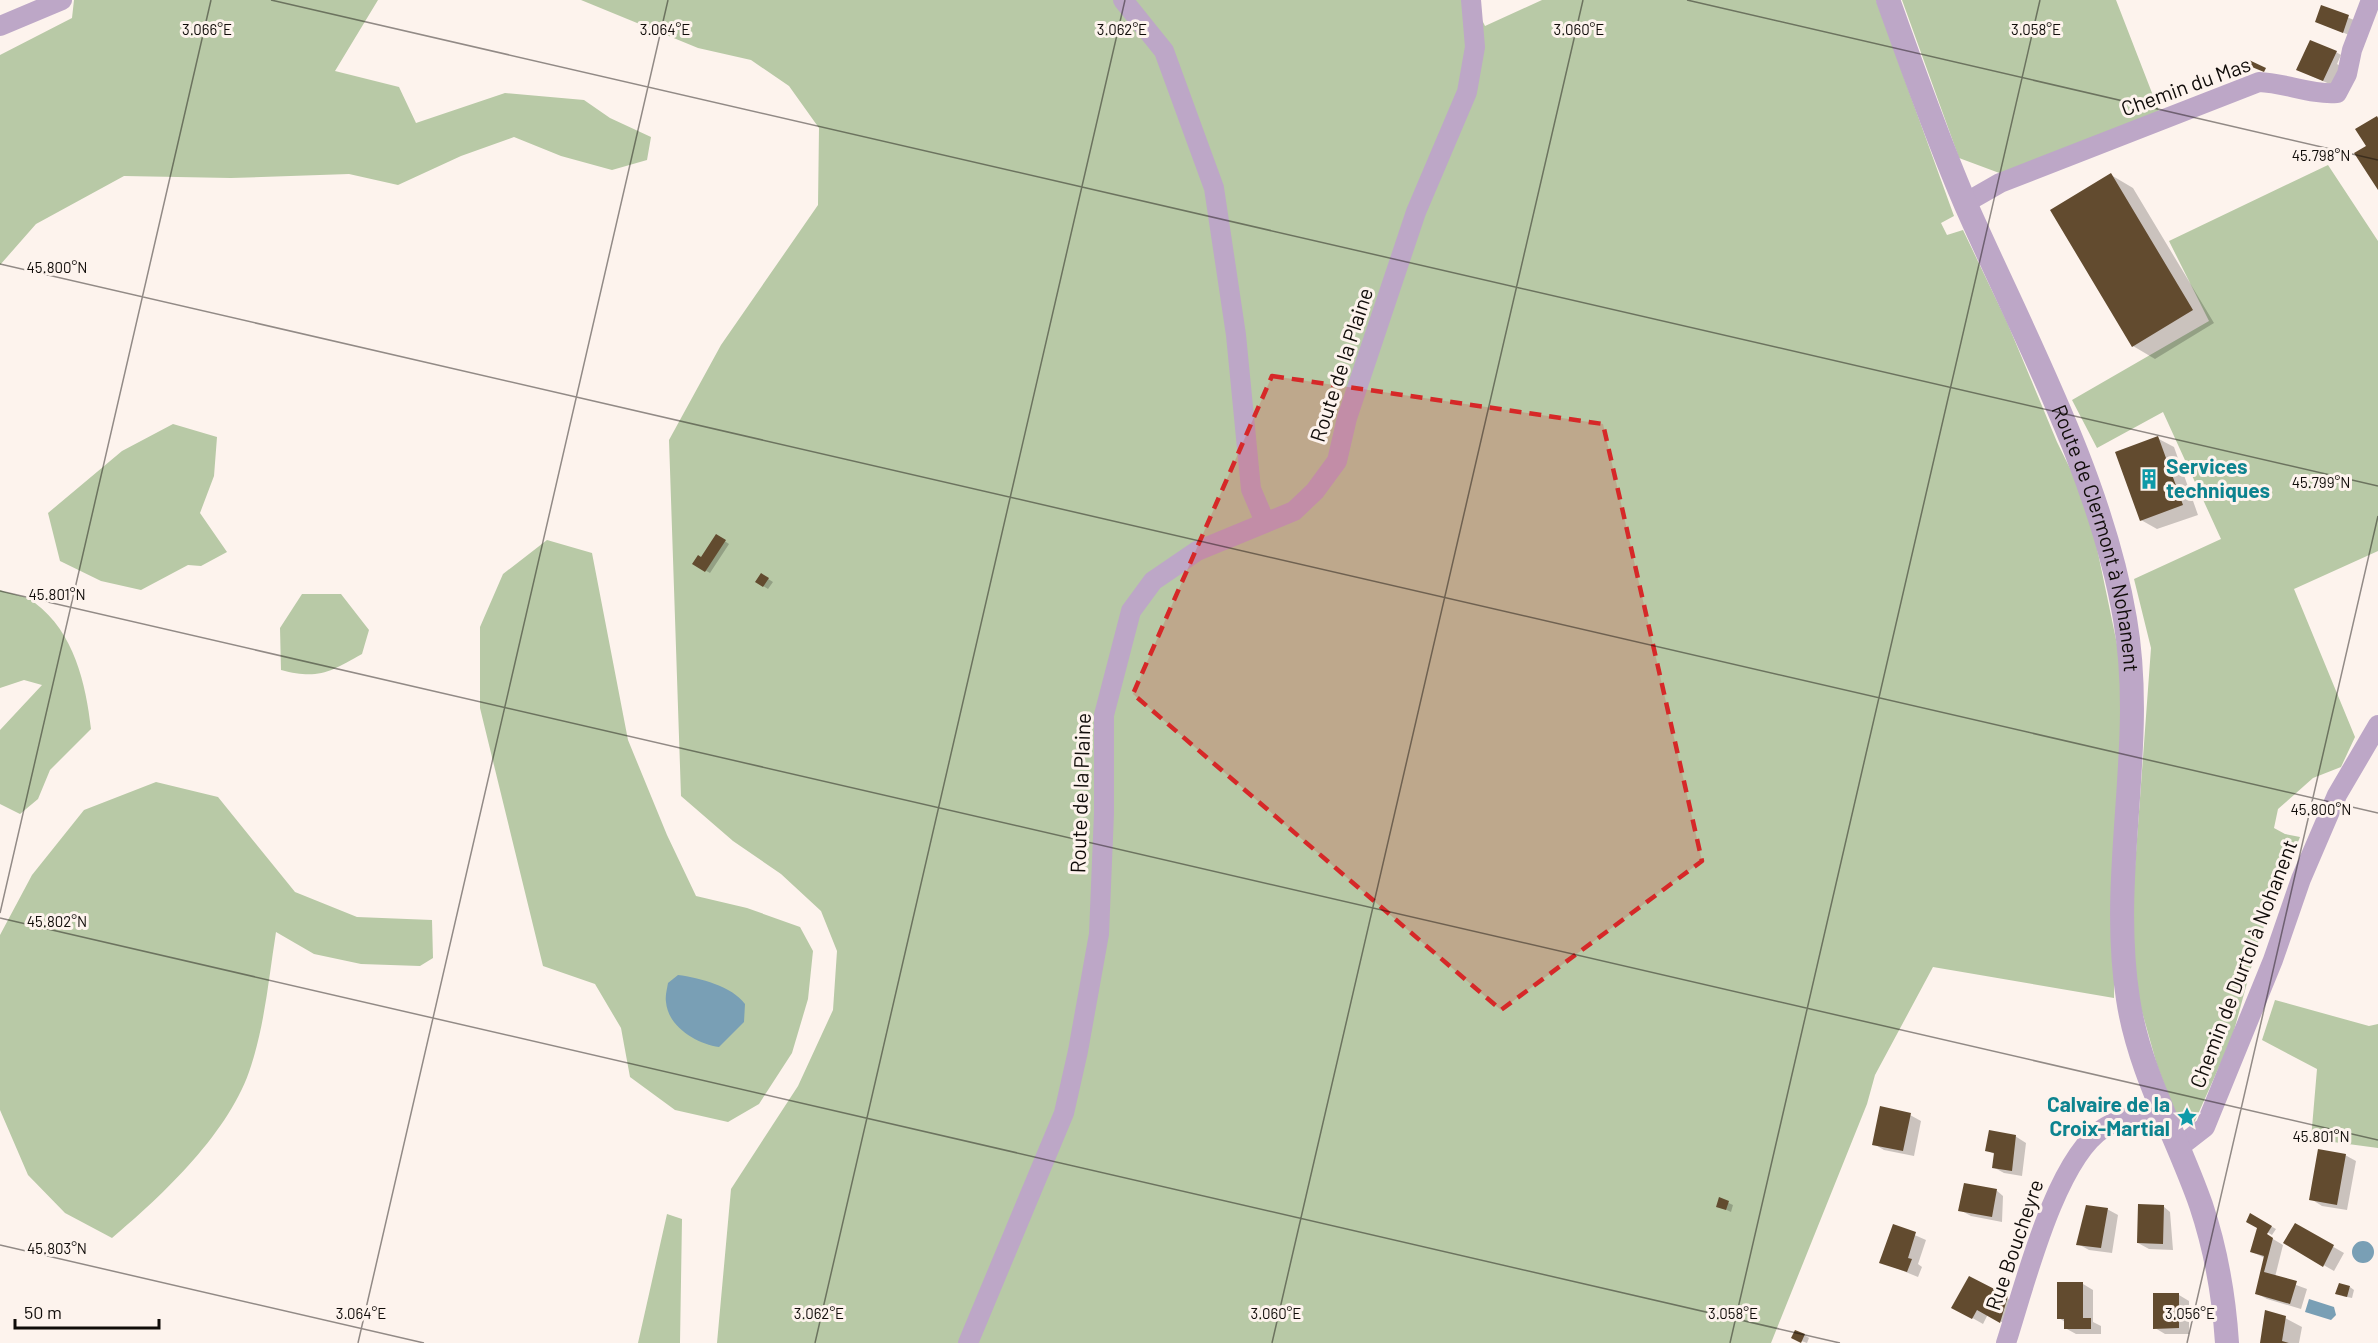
<svg xmlns="http://www.w3.org/2000/svg" width="2378" height="1343" font-family="Barlow,sans-serif">
  <style>
    .green { fill: #b8c9a6 }
    .water { fill: #799fb5 }
    .shadow { fill: #0003 }
    .building { fill: #624b2f }
    .lines { fill: none; stroke-linecap: round; stroke-linejoin: round }
    .minor { stroke: #bda7c7; stroke-width: 20 }
    .tertiary { stroke: #bda7c7; stroke-width: 24 }
    .marked { fill: #d62828; fill-opacity: 0.2; stroke: #d62828; stroke-width: 4.5; stroke-dasharray: 12 8; stroke-linejoin: round }
    .ticks { fill: none; stroke: #100c09; stroke-width: 1.5; stroke-opacity: 0.45 }
    .labels { text-anchor: middle; stroke-width: 6; stroke-linejoin: round; paint-order: stroke }
    .street-label { font-size: 21px; fill: #100c09; stroke: #fdf3ed }
    .culture-label { font-size: 21px; font-weight: bold; fill: #0d838f; stroke: #fdf3ed; text-anchor: start }
    .ticks-label { font-size: 15px; text-anchor: middle; fill: #100c09; stroke: #fdf3ed; stroke-width: 6; stroke-linejoin: round; paint-order: stroke }
  </style>
  <rect width="100%" height="100%" fill="#fdf3ed"/>
  <path class="green" d="M74 0H378L335 71 399 87 416 123 505 93 584 100 610 118 651 137 647 160 612 170 561 156 514 137 461 156 398 185 349 174 231 178 124 176 36 224 0 265V55L72 18Z
    M581 0H1472L1485 26 1542 0H1876L1954 216 1941 223 1947 235 1963 230 2007 322 2057 442 2088 505 2123 673 2116 845 2114 998 1933 967 1875 1075 1867 1104 1771 1343H717L731 1189 798 1086 833 1010 837 951 821 911 781 874 733 841 681 796 669 440 721 345 818 205 819 128 789 86 751 60 698 48Z
    M1902 0H2116L2159 111 2002 174 1959 158Z
    M2328 165 2378 241V551L2294 589 2355 737 2341 767 2313 778 2278 809 2274 828 2285 834 2300 837 2259 939 2232 1038 2194 1123 2178 1121 2157 1065 2137 994 2131 921 2151 648 2134 579 2221 539 2163 412 2097 448 2072 400 2209 321 2169 241Z
    M173 424 217 437 214 476 200 513 227 552 201 566 188 565 141 590 101 581 60 561 48 513 122 451Z
    M547 540 592 553 628 740 667 835 696 896 747 908 800 927 813 951 808 999 792 1053 759 1104 728 1122 675 1110 630 1077 621 1028 595 984 543 966 480 708V627L503 574Z
    M0 590C10 594 27 596 35 603 74 632 86 684 91 729L50 770 38 799 20 814 0 804V730L42 685 24 680 0 688Z
    M302 594H341L369 630 362 654C330 672 318 680 281 670L280 628Z
    M156 782 218 797 295 892 357 917 432 920 433 958 420 966 361 964 314 954 276 932C269 976 265 1023 251 1066 231 1131 163 1195 112 1238L65 1213 28 1175 0 1110V935L32 875 84 810Z
    M2275 1000 2369 1026 2378 1024V1148L2311 1139 2317 1069 2262 1040Z
    M667 1214 682 1219 680 1343H638Z"/>
  <path class="water" d="M678 975C700 978 732 986 745 1004L744 1022 719 1047C697 1044 668 1027 666 1002 665 996 667 989 668 983Z
    M2352 1252a11 11 0 1 1 22 0a11 11 0 1 1-22 0Z
    M2309 1299 2334 1307 2336 1315 2331 1320 2305 1312Z"/>
  <path class="shadow" d="M2322 7 2359 22 2354 37 2317 22Z
    M2336 52 2341 55 2337 64 2342 67 2334 86 2309 75Z
    M2111 175 2133 188 2214 323 2155 359 2133 346 2052 210Z
    M2157 438 2174 447 2198 515 2157 529 2141 520Z
    M717 536 729 544 710 573 694 564 702 559Z
    M762 575 773 582 768 589 757 582Z
    M1910 1115 1921 1121 1914 1156 1884 1150 1874 1144Z
    M2015 1136 2026 1143 2022 1176 2004 1173 1993 1167 1996 1155 1987 1150Z
    M2345 1155 2356 1161 2347 1210 2322 1206 2311 1199Z
    M1996 1190 2003 1196 2002 1222 1971 1216 1960 1210Z
    M1720 1199 1733 1205 1731 1212 1718 1206Z
    M2163 1206 2170 1212 2173 1250 2149 1249 2138 1243Z
    M2107 1209 2118 1215 2112 1253 2089 1250 2078 1244Z
    M2251 1215 2276 1229 2272 1235 2248 1221Z
    M2295 1225 2344 1253 2334 1271 2285 1243Z
    M1894 1226 1926 1240 1918 1264 1922 1267 1918 1277 1881 1262Z
    M2258 1230 2283 1245 2275 1277 2307 1289 2301 1309 2267 1299 2256 1293 2265 1258 2252 1252Z
    M1970 1278 2018 1304 2010 1327 1988 1314 1983 1324 1953 1307Z
    M2083 1284 2093 1290V1322L2101 1326V1334H2076L2065 1328V1322L2059 1318Z
    M2350 1287 2354 1290 2352 1298 2342 1296Z
    M2179 1295 2189 1301V1334H2165L2155 1328Z
    M2285 1318 2302 1327 2299 1343H2262Z
    M1804 1335 1809 1338 1807 1343 1793 1338Z"/>
  <path class="building" d="M2321 5 2349 15 2343 33 2315 22Z
    M2310 40 2337 51 2323 81 2296 70Z
    M2249 60 2266 68 2264 72 2247 65Z
    M2377 116 2378 118V190L2354 153 2366 146 2355 129Z
    M2111 173 2193 310 2132 347 2050 210Z
    M2158 436 2183 505 2140 521 2115 452Z
    M716 534 726 540 705 572 692 564 698 555 701 557Z
    M761 573 769 578 763 587 755 582Z
    M1880 1106 1911 1113 1903 1151 1872 1145Z
    M1989 1130 2016 1135 2012 1171 1992 1168 1994 1153 1985 1151Z
    M2318 1149 2346 1154 2337 1205 2309 1200Z
    M1964 1183 1997 1189 1992 1217 1958 1211Z
    M1719 1197 1729 1201 1726 1210 1716 1207Z
    M2138 1204 2164 1205 2163 1244 2137 1243Z
    M2086 1205 2108 1208 2101 1248 2076 1245Z
    M2250 1213 2272 1226 2267 1234 2273 1238 2264 1272 2297 1281 2290 1304 2255 1294 2264 1256 2250 1252 2257 1228 2246 1222Z
    M2295 1223 2334 1245 2323 1267 2283 1243Z
    M1893 1224 1916 1232 1908 1258 1912 1259 1907 1272 1879 1263Z
    M1969 1276 2008 1296 2000 1323 1977 1310 1972 1319 1951 1308Z
    M2057 1282H2083V1318H2091V1329H2064V1319H2057Z
    M2339 1283 2350 1286 2347 1297 2335 1294Z
    M2153 1293H2179V1328L2153 1329Z
    M2265 1310 2286 1316 2282 1341 2289 1343H2260Z
    M1795 1330 1805 1334 1801 1343 1791 1338Z"/>
  <g class="lines">
    <path class="minor" d="M1123 0 1164 51 1214 188 1236 335 1251 489 1265 522
      M0 26 62 0
      M1965 203 2000 183 2259 82C2286 83 2311 95 2337 93L2347 74 2352 50 2371 0
      M2178 1148 2205 1127 2273 960 2301 879 2337 795 2378 725
      M968 1343 1064 1113 1078 1051 1099 934 1104 813V715L1131 611 1153 581 1197 551 1294 511 1315 491 1337 461 1347 418 1416 212 1467 92 1475 47 1471 0
      M2006 1343C2024 1288 2055 1159 2104 1128 2119 1118 2143 1113 2160 1107"/>
    <path class="tertiary" id="s1" d="M1888 0C1913 69 1937 138 1966 205 2024 336 2101 477 2125 619 2147 745 2108 872 2128 999 2139 1072 2177 1136 2201 1205 2216 1250 2224 1296 2227 1343"/>
  </g>
  <path class="marked" d="M1272 376 1603 424 1702 861 1501 1010 1133 694Z"/>
  <path class="ticks" d="M271 0 2378 486M1687 0 2378 160M0 264 2378 813M0 591 2378 1140M0 913 211 0M0 918 1840 1343M0 1245 424 1343M358 1343 668 0M815 1343 1125 0M1272 1343 1583 0M1730 1343 2040 0M2187 1343 2378 516"/>
  <defs>
    <g id="building-bare" transform="scale(1.62)"><path d="M-4-6H4V6H1V3H-1V6H-4ZM-2.5-4.3h1.7v1.8h-1.7ZM.8-4.3h1.7v1.8H.8ZM-2.5-1h1.7V.8h-1.7ZM.8-1h1.7V.8H.8Z" fill="#0f9aa8" stroke="#fdf3ed" stroke-width="2.5" paint-order="stroke"/></g>
    <g id="sight-bare" transform="scale(1.62)"><path d="M0-6L1.8-2.2L6-1.7L2.9 1.2L3.7 5.4L0 3.3L-3.7 5.4L-2.9 1.2L-6-1.7L-1.8-2.2Z" fill="#0f9aa8" stroke="#fdf3ed" stroke-width="2.5" paint-order="stroke"/></g>
  </defs>
  <g fill-rule="evenodd">
    <use href="#building-bare" x="2149" y="479"/>
    <use href="#sight-bare" x="2187" y="1117"/>
  </g>
  <g class="labels">
    <g class="street-label">
      <text transform="translate(2186 87) rotate(-20)" y="7">Chemin du Mas</text>
      <text transform="translate(1342 365) rotate(-72)" y="7">Route de la Plaine</text>
      <text dy="7" stroke="none"><textPath href="#s1" startOffset="579">Route de Clermont à Nohanent</textPath></text>
      <text transform="translate(1081 793) rotate(-88)" y="7">Route de la Plaine</text>
      <text transform="translate(2244 964) rotate(-69)" y="7">Chemin de Durtol à Nohanent</text>
      <text transform="translate(2015 1245) rotate(-71)" y="7">Rue Boucheyre</text>
    </g>
    <g class="culture-label">
      <text x="2166" y="474">Services<tspan x="2166" dy="24">techniques</tspan></text>
      <text x="2170" y="1112" text-anchor="end">Calvaire de la<tspan x="2170" dy="24">Croix-Martial</tspan></text>
    </g>
  </g>
  <g class="ticks-label">
    <text x="207" y="35">3.066°E</text>
    <text x="665" y="35">3.064°E</text>
    <text x="1122" y="35">3.062°E</text>
    <text x="1579" y="35">3.060°E</text>
    <text x="2036" y="35">3.058°E</text>
    <text x="2321" y="161">45.798°N</text>
    <text x="57" y="273">45.800°N</text>
    <text x="2321" y="488">45.799°N</text>
    <text x="57" y="600">45.801°N</text>
    <text x="2321" y="815">45.800°N</text>
    <text x="57" y="927">45.802°N</text>
    <text x="2321" y="1142">45.801°N</text>
    <text x="57" y="1254">45.803°N</text>
    <text x="361" y="1319">3.064°E</text>
    <text x="819" y="1319">3.062°E</text>
    <text x="1276" y="1319">3.060°E</text>
    <text x="1733" y="1319">3.058°E</text>
    <text x="2190" y="1319">3.056°E</text>
  </g>
  <path d="M15 1319v9h144v-9" fill="none" stroke="#100c09" stroke-width="3"/>
  <text x="24" y="1319" font-size="18" fill="#100c09" stroke="#fdf3ed" stroke-width="4.5" paint-order="stroke">50 m</text>
</svg>
